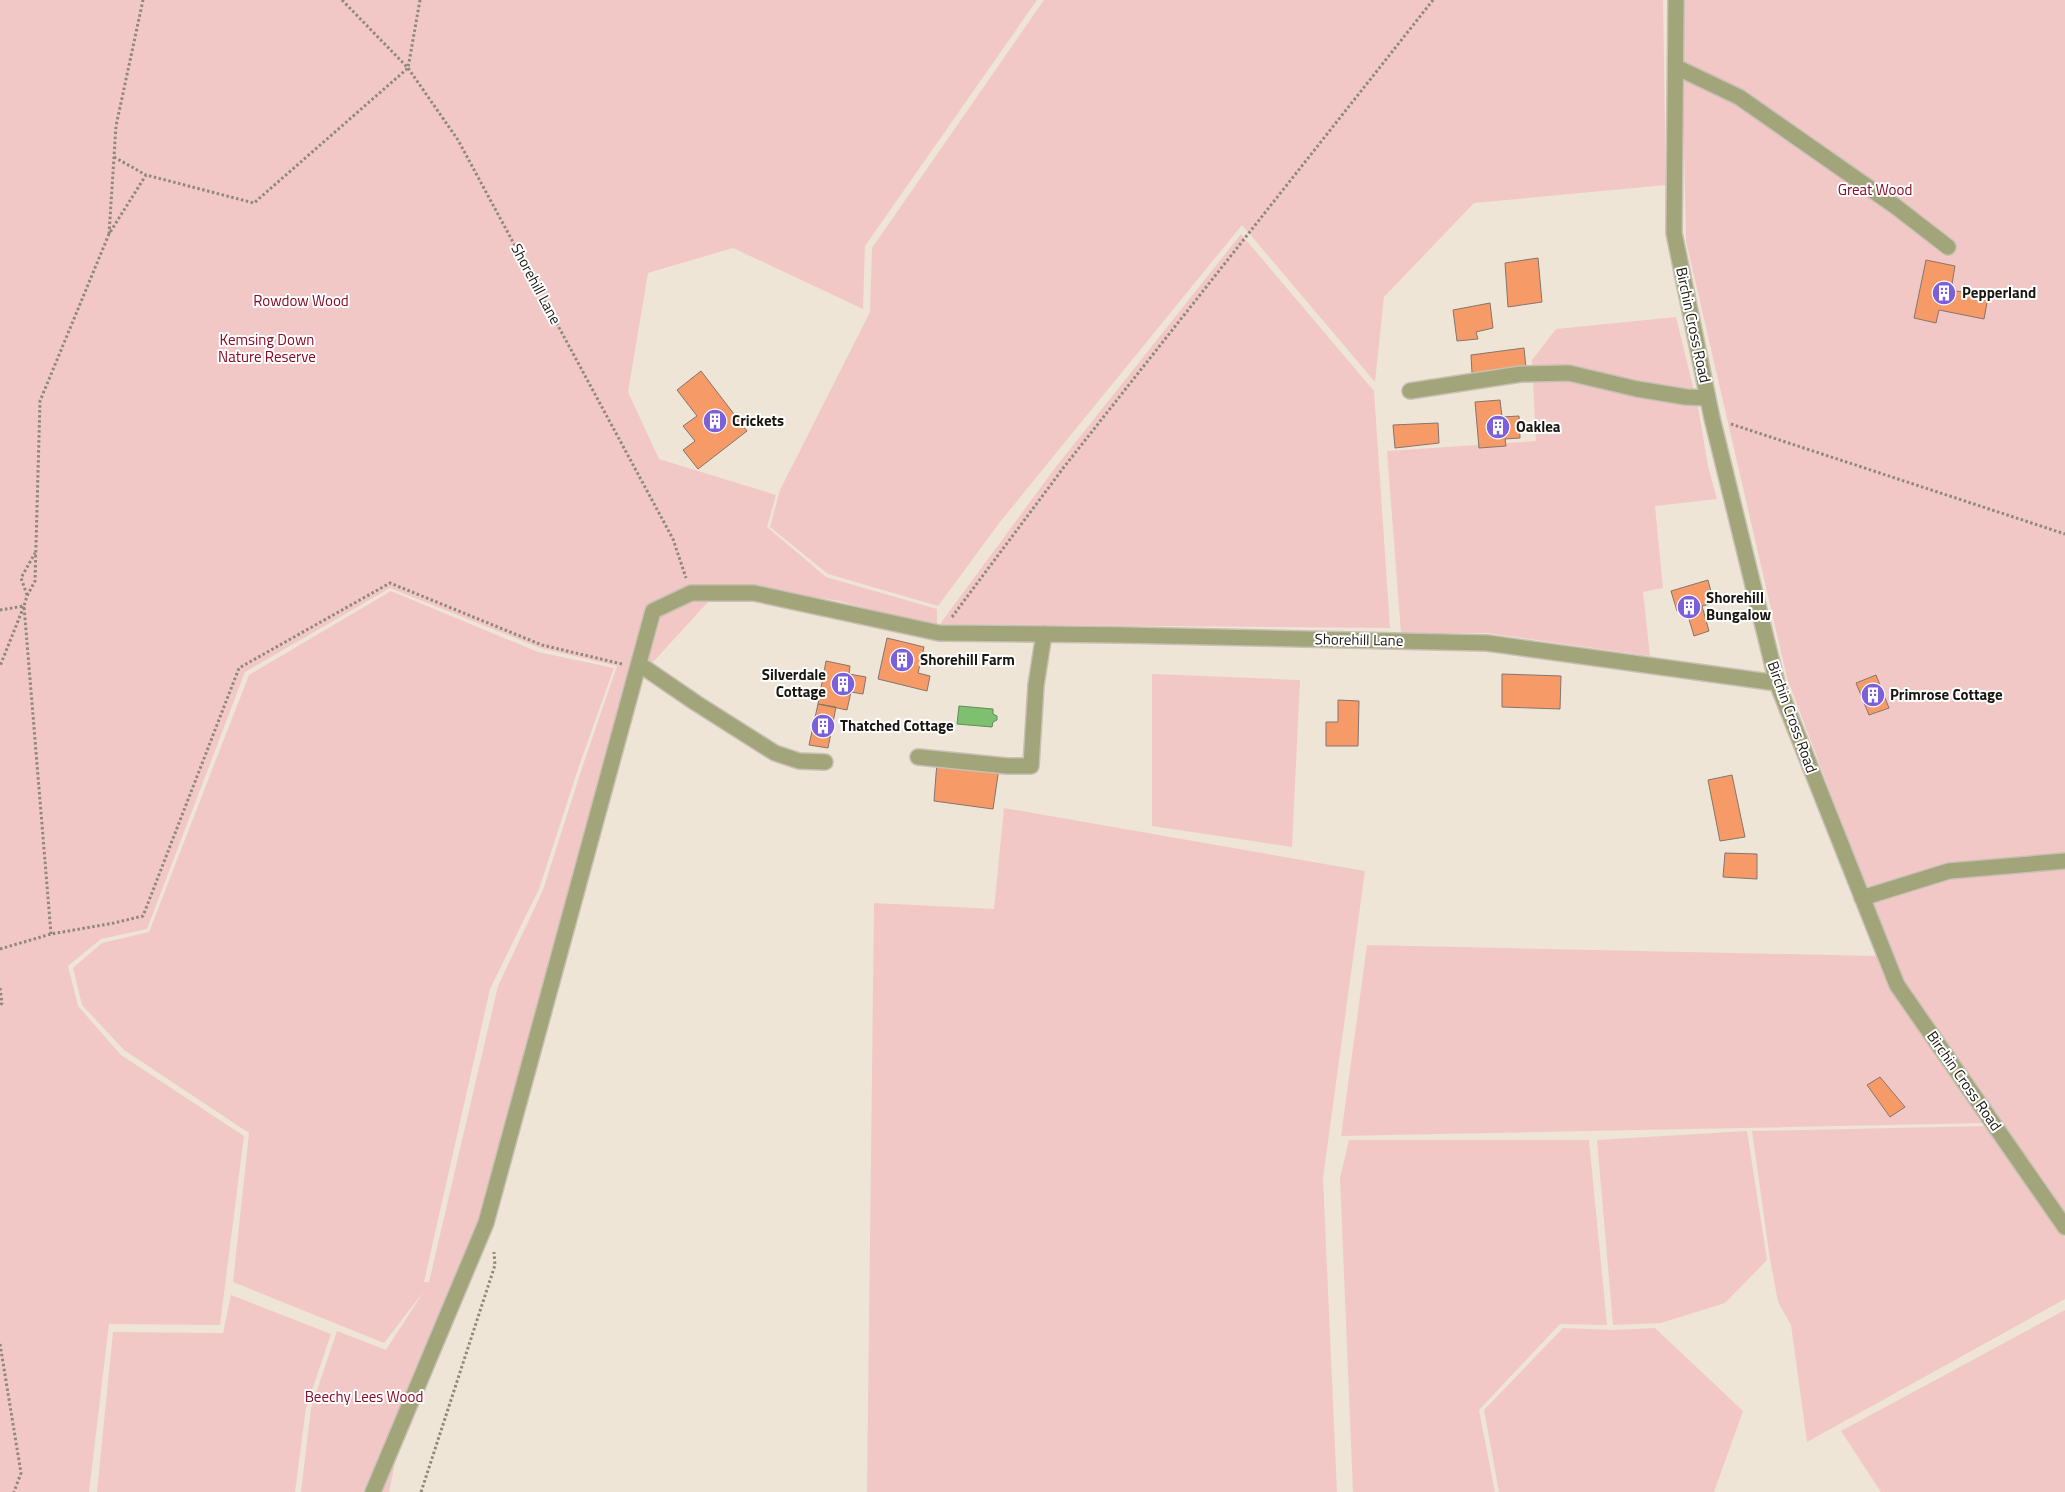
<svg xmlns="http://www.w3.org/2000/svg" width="2065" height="1492" font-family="'Titillium Web',sans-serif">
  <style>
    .green { fill: #f2c8c7 }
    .water { fill: #7fc070; stroke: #618d54 }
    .building { fill: #f69b67; stroke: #84756d }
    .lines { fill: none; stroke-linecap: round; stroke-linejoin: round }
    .minor-casing { stroke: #c8c0b3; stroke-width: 18 }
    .path { stroke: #8e887d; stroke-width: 3; stroke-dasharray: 2.5 2.5; stroke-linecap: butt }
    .minor { stroke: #a2a47a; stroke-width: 15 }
    .labels { text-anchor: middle; stroke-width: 4; stroke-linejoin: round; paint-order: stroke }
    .park-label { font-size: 15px; fill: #8d0a24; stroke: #fff }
    .street-label { font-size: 15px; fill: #1a1711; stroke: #fff }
    .poi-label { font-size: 15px; font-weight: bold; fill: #1a1711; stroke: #fff; text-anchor: start }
  </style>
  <rect width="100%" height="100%" fill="#eee5d6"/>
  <path class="green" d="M0 0H1037L865 246 863 309 733 248 648 273 628 392 659 459 776 495 767 527 826 577 937 609V628L840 601 754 588 708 602 654 661 635 670 482 1216 401 1434 389 1492H301L311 1408 337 1331 386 1350 424 1291 384 1343 233 1282 249 1133 124 1050 82 1005 73 968 102 943 149 932 249 675 391 591 538 652 614 668 579 766 539 889 490 989 424 1282H429L498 986 543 890 582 768 617 666 540 648 390 588 245 672 147 929 101 939 68 966 78 1006 121 1055 244 1136 220 1325 109 1324 89 1492H0Z
    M1044 0H1663L1666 185 1474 203 1384 297 1375 382 1242 225 1000 522 938 606 828 574 770 527 780 490 870 312 872 248Z
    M1681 0H2065V1215L1903 984 1787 678 1686 241Z
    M1241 234 1374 391 1390 628 940 624 1055 468Z
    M1676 317 1698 407 1708 466 1717 499 1655 506 1663 588 1643 592 1650 656 1487 633H1401L1387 451 1536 441 1532 360 1556 329Z
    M1152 674 1300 680 1292 847 1152 826Z
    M1004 808 1365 871 1323 1178 1337 1492H867L874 903 994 909Z
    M1367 945 1877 956 1892 986 1987 1123 1341 1136Z
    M1989 1126 2065 1237V1299L1807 1442 1791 1325 1778 1302 1770 1259 1752 1131Z
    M1747 1131 1767 1260 1725 1303 1661 1323 1613 1325 1597 1140Z
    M1349 1140H1589L1607 1325 1560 1324 1479 1410 1495 1492H1353L1340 1178Z
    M231 1295 331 1334 306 1408 295 1492H97L113 1332 223 1333Z
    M2065 1310V1492H1881L1841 1431Z
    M1563 1328 1613 1330 1655 1328 1743 1411 1714 1492H1499L1484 1410Z"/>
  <path class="water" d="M959 706 993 709V714L997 716V720L993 722 992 727 957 724Z"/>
  <path class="building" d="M1538 258 1542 302 1508 307 1505 263Z
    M1926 260 1955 266 1951 290 1988 297 1984 319 1939 310 1936 323 1914 318Z
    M1490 303 1493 328 1476 332 1478 339 1457 341 1453 310Z
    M1524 348 1526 368 1472 373 1471 355Z
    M701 371 747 431 698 469 683 450 695 441 683 426 697 416 677 390Z
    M1500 400 1502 417 1519 416 1520 438 1505 439 1506 446 1479 448 1475 402Z
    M1438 423 1439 443 1395 448 1393 425Z
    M1708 580 1714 603 1702 606 1709 631 1694 636 1686 609 1677 611 1671 591Z
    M887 638 924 647 918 673 930 676 927 691 878 679Z
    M826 661 850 666 849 674 866 677 863 694 851 692 847 710 818 704Z
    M1502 674 1561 676 1560 709 1502 707Z
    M1876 675 1889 708 1869 715 1856 683Z
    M1338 700 1359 701 1358 746H1326V722H1338Z
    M818 704 836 707 828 748 809 745Z
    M937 762 999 768 993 809 934 801Z
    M1732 775 1745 837 1720 841 1708 780Z
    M1725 853 1757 854V879L1723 877Z
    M1880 1077 1905 1107 1890 1117 1867 1085Z"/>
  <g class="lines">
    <g class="minor-casing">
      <path id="minor" d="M1676 0 1674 233 1712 418 1777 683 1897 985 2065 1227
        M1676 67 1739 97 1895 206 1948 247
        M1410 391 1521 374 1569 373 1637 389 1686 397 1708 398
        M639 664 696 703 775 753 799 761 825 762
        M918 757 1007 766H1031L1036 685 1044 634
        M1862 898 1949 871 2065 861
        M373 1492 486 1223 653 611 691 593H754L939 633 1121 635 1487 643 1777 683"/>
    </g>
    <path class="path" d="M342 0 408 68 458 140 673 539 686 578
      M114 157 146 175
      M109 234 116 126 143 0
      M1731 424 2065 534
      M27 595 21 578 35 553
      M0 610 24 606 0 666
      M952 617 1064 467 1433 0
      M51 934 24 606 27 596 35 581 40 401 109 234 146 175 254 203 408 68 420 0
      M0 949 51 934 114 923 143 916 239 668 390 583 542 645 622 664
      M0 988 2 1003 0 1006
      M0 1344 21 1473 14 1492
      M421 1492 495 1265 494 1252"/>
    <use href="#minor" class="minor"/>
  </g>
  <defs>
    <g id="building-disc" transform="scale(1.25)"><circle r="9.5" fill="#7c60db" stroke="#fff"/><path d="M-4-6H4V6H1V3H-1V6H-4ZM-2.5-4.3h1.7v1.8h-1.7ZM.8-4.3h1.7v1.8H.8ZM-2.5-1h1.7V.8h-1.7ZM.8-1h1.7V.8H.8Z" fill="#fff"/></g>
  </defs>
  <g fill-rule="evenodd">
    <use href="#building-disc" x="1944" y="293"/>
    <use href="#building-disc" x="715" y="421"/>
    <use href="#building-disc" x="1498" y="427"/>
    <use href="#building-disc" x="1689" y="607"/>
    <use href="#building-disc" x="902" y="660"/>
    <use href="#building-disc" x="843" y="684"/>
    <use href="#building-disc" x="1873" y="695"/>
    <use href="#building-disc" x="823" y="726"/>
  </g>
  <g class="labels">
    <g class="park-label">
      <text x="1875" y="195">Great Wood</text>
      <text x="301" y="306">Rowdow Wood</text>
      <text x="267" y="345">Kemsing Down<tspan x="267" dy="17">Nature Reserve</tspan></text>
      <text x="364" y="1402">Beechy Lees Wood</text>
    </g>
    <g class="street-label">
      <text transform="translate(536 284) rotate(62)" y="5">Shorehill Lane</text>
      <text transform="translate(1693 325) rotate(78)" y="5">Birchin Cross Road</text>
      <text transform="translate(1359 640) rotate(1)" y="5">Shorehill Lane</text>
      <text transform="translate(1792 717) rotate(70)" y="5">Birchin Cross Road</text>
      <text transform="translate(1964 1081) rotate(55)" y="5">Birchin Cross Road</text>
    </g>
    <g class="poi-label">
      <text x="1962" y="298">Pepperland</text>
      <text x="732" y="426">Crickets</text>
      <text x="1516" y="432">Oaklea</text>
      <text x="1706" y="603">Shorehill<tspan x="1706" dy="17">Bungalow</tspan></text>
      <text x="920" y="665">Shorehill Farm</text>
      <text x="826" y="680" text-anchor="end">Silverdale<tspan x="826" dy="17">Cottage</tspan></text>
      <text x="1890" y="700">Primrose Cottage</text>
      <text x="840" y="731">Thatched Cottage</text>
    </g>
  </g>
</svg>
